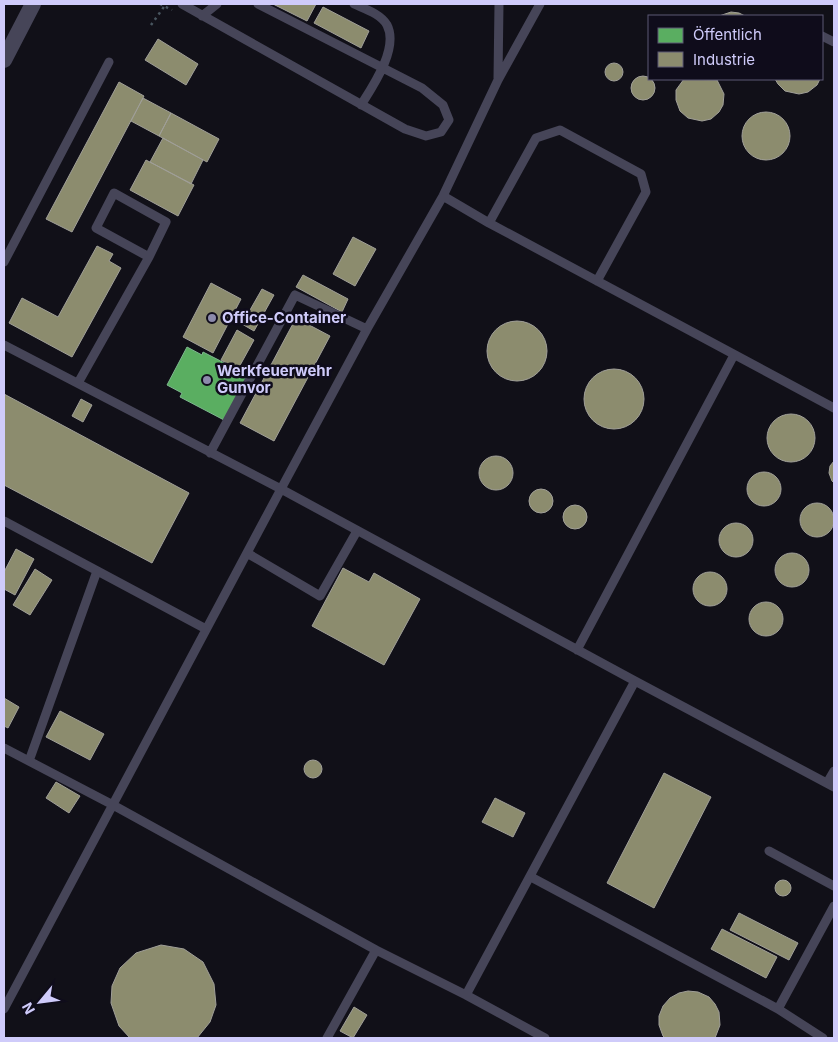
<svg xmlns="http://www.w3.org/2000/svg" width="838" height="1042" font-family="Inter,sans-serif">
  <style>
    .public { fill: #5aae61; stroke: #7db78f }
    .industry { fill: #8c8c6e; stroke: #a09f98 }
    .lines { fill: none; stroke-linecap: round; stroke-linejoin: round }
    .path { stroke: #48555f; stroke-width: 2.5; stroke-dasharray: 2.5 4; stroke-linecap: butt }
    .lane { stroke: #464558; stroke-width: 9 }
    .street { stroke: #464558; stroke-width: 16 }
    .poi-dot { fill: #8c8aab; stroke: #0f0c1b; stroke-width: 2 }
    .labels { text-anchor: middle; stroke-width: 5; stroke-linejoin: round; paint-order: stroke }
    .poi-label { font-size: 15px; font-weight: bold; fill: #cfcbfa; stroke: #0f0c1b; text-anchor: start }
  </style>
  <rect width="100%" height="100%" fill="#111018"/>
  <path class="public" d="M187 347 202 355 203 352 248 375 224 420 180 397 182 393 167 385Z"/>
  <path class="industry" d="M273 4H316L307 21Z
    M323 7 369 31 361 48 314 23Z
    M731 12 739 13 745 16H719Z
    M158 39 198 64 186 85 145 60Z
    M605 72a9 9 0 1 1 18 0a9 9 0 1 1-18 0Z
    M631 88a12 12 0 1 1 24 0a12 12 0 1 1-24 0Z
    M684 79 717 80 724 94 723 105 719 112 711 119 702 121 688 118 680 111 676 100V90Z
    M775 79H820L817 85 808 92 799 94 785 91 778 84Z
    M119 82 144 96 72 232 46 219Z
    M143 98 171 113 159 136 131 121Z
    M742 136a24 24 0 1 1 48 0a24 24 0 1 1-48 0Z
    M171 113 219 139 207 162 159 136Z
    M163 138 203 160 191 184 150 162Z
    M146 160 194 185 178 216 130 190Z
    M353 237 376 249 355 286 333 274Z
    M97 246 113 254 109 261 121 268 72 357 9 323 22 298 58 317Z
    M303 275 348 299 342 312 296 287Z
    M211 283 241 299 213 353 183 337Z
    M262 289 274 295 254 331 242 324Z
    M296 318 330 336 274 441 240 423Z
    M487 351a30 30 0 1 1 60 0a30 30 0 1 1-60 0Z
    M237 330 254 340 238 369 221 360Z
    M584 399a30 30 0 1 1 60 0a30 30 0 1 1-60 0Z
    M4 394 189 493 152 563 4 485Z
    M81 399 92 405 83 422 72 416Z
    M767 438a24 24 0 1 1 48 0a24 24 0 1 1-48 0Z
    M479 473a17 17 0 1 1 34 0a17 17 0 1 1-34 0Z
    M834 461V483L832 481 829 473 830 466Z
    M747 489a17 17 0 1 1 34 0a17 17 0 1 1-34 0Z
    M529 501a12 12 0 1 1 24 0a12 12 0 1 1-24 0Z
    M800 520a17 17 0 1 1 34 0a17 17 0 1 1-34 0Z
    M563 517a12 12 0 1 1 24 0a12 12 0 1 1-24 0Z
    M719 540a17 17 0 1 1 34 0a17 17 0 1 1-34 0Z
    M16 549 34 559 15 595 4 589V572Z
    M775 570a17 17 0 1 1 34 0a17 17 0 1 1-34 0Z
    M343 568 369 582 374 573 420 599 384 665 312 626Z
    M35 569 52 580 30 615 13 605Z
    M693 589a17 17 0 1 1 34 0a17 17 0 1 1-34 0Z
    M749 619a17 17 0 1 1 34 0a17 17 0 1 1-34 0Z
    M4 698 19 707 8 728 4 726Z
    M60 711 104 734 90 760 46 737Z
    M304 769a9 9 0 1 1 18 0a9 9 0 1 1-18 0Z
    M664 773 711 797 654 908 607 883Z
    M56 782 80 796 69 813 46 798Z
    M495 798 525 813 513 837 482 822Z
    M775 888a8 8 0 1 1 16 0a8 8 0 1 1-16 0Z
    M739 913 798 943 789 960 730 930Z
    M722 929 777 957 766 978 711 949Z
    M161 945 184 949 203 962 214 984 216 1005 210 1022 197 1038H130L119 1026 111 1003 112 986 120 968 136 953Z
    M688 991 698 992 709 997 715 1004 719 1012 720 1025 715 1038H665L663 1036 659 1025V1016L663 1006 670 998 679 993Z
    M354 1007 367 1015 353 1038 340 1031Z"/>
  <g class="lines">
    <path class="path" d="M160 4 172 10
      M151 25 166 4"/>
    <path class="lane" d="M182 4 405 129 426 136 441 132 449 120 443 105 422 88 258 4
      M354 4C365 9 381 14 387 25 399 48 373 86 361 105
      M202 16 217 4
      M822 36 834 42
      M498 78 499 4
      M443 196 489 223 834 408
      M489 223 536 138 560 130 641 174 646 192 597 281
      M4 262 109 62
      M4 345 281 489 635 681 834 787
      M78 383 149 257 166 222 114 193 96 228 149 257
      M210 453 295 295 367 329
      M4 521 206 629
      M247 553 320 596 357 531
      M577 650 734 355
      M4 748 113 805 376 950 466 995 545 1038
      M29 761 97 571
      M827 783 834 771
      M769 851 834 886
      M531 877 778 1009 834 906
      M466 995 635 681
      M4 1009 281 489 367 329 443 196 498 80 540 4
      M778 1009 823 1038
      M327 1038 376 950"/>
    <path class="street" d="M4 60 33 4"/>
  </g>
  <g class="poi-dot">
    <circle cx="212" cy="318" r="5"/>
    <circle cx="207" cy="380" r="5"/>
  </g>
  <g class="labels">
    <g class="poi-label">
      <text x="222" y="323">Office-Container</text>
      <text x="217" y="376">Werkfeuerwehr<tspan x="217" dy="17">Gunvor</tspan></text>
    </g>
  </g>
  <rect width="838" height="1042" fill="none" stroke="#cfcbfa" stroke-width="10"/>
  <rect x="648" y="15" width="175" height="65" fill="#0f0c1b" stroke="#5c5874"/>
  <rect x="658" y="28" width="25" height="15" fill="#5aae61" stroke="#5c5874"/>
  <text x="693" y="40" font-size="15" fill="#cfcbfa">Öffentlich</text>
  <rect x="658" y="52" width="25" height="15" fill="#8c8c6e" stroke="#5c5874"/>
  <text x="693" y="65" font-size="15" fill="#cfcbfa">Industrie</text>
  <g transform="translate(40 1002) rotate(241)" stroke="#0f0c1b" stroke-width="4" paint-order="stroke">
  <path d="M0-4L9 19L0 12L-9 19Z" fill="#cfcbfa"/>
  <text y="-8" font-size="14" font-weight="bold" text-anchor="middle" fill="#cfcbfa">N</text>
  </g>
</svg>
